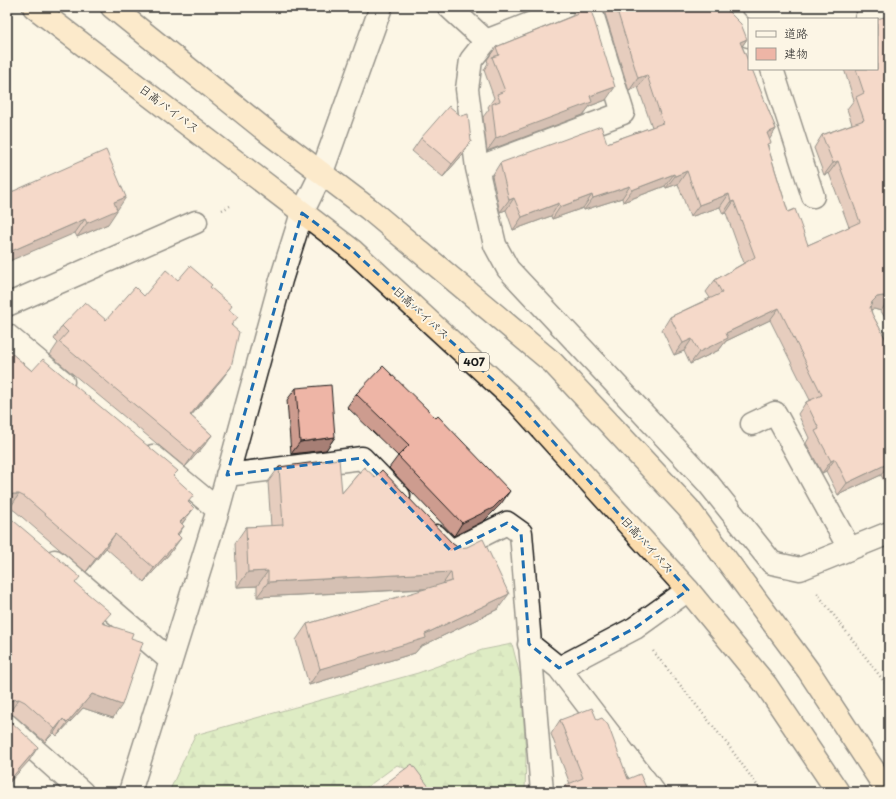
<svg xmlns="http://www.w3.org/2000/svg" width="896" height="799" font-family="'Playpen Sans','Klee One',sans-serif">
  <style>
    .forest { fill: url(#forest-firs); stroke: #6c7e5c }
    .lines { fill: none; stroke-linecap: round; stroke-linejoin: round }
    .minor-casing { stroke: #1c1c1c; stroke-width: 25 }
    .highway-casing { stroke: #1c1c1c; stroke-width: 25 }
    .path { stroke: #1c1c1c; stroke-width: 2.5; stroke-dasharray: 1 3; stroke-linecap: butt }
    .minor { stroke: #fcf5e5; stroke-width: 22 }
    .highway { stroke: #fcdcac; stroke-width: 22 }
    .wall { fill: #cd9c8f; stroke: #1c1c1c }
    .shaded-wall { fill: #a77f74; stroke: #1c1c1c }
    .building { fill: #eeb5a6; stroke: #1c1c1c }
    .marked { fill: none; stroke: #1f6fb2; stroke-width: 3; stroke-dasharray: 8 5; stroke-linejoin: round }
    .labels { text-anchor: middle; stroke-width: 4; stroke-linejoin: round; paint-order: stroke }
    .shield { fill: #fcf5e5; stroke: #5f5d58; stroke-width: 1 }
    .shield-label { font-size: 11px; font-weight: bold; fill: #1c1c1c }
    .street-label { font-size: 12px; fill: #1c1c1c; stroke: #fcf5e5 }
  </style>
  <defs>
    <pattern id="forest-firs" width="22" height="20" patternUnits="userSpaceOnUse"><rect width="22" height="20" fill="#bbe19b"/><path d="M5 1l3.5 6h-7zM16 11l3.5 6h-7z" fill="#a0c085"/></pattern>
  </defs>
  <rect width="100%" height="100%" fill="#fcf5e5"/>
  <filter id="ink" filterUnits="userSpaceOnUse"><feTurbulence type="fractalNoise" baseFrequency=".025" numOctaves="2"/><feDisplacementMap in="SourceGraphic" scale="8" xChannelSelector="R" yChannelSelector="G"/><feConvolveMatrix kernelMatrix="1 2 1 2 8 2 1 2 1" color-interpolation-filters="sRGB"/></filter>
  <g filter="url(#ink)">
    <path class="forest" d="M512 644 521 679 526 755 525 792H427L416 773 397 765 360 792H169L195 735 418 673 482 650Z"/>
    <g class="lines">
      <g class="minor-casing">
        <path id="minor" d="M449 7 486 41 471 60 467 89 477 168 495 245 508 269 708 483 772 563 800 569 889 533
          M721 7 749 36
          M866 19 889 11
          M486 41 573 7
          M772 69 813 196
          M477 168 623 113 590 7
          M7 305 196 222
          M7 335 63 382
          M752 424 775 413 849 548
          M153 456 218 510
          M227 475 362 458 399 496
          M436 536 451 551 507 523 521 533 542 792
          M55 561 171 661
          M529 644 559 668 635 628 688 590
          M559 668 654 792
          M7 725 82 792
          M130 792 218 510 281 280 302 213 322 172 381 7"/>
      </g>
      <g class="highway-casing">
        <path id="highway" d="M34 7 353 251 519 404 688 590 766 685 838 792
          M112 7 270 134 369 209 553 363 688 508 808 670 888 792"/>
      </g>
      <path class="path" d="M222 210 230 206
        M817 593 889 688
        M653 651 728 745 762 792"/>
      <use href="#minor" class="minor"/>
      <use href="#highway" class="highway"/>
    </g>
    <path class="wall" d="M493 7H501L496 11Z
      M603 7H674L676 12 747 39 742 46 776 129 769 139 768 147 788 212 808 245 849 227 829 173 824 175 814 148 822 135 852 124 847 109 854 100 844 69H877L889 31V325L881 311 874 309H871L872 314 889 345V491L881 475 838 495 826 471 822 473 806 443 809 438 798 414 806 402 810 400 770 320 726 341 719 350 690 364 684 351 674 355 662 330 670 317 710 298 706 292 715 280 744 263 726 213 723 214 720 207 690 217 678 184 666 188 665 186 623 202 622 198 584 210 583 208 552 219 551 216 513 230 506 210 500 212 492 176 500 163 607 143 652 127 638 87 629 91Z
      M576 10 606 100 590 106 583 115 487 151 483 117 489 109 488 107 494 98 484 70 488 63 487 60 496 47 572 16Z
      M421 138 471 141 463 154 443 177 412 151Z
      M7 194 108 224 77 237 75 233Z
      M178 280 210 287 230 310 232 326 222 379 191 416 212 435 203 447 185 467 50 355 58 343 54 339 62 326 106 320 144 296Z
      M7 354 32 371 174 477 189 503 194 508 182 524 184 526 178 535 171 552 144 582 106 548 86 572 15 511 10 508H7Z
      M296 388 335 437 326 450 291 454 287 400Z
      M356 394 501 504 484 521 454 536 389 468 398 456 347 407Z
      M279 467 342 493 364 467 498 609 420 647 415 653 309 685 296 640 307 624 428 589 257 597V586L237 587 235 543 246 527 271 526 268 482Z
      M8 516 75 583 104 623 131 638 113 718 83 708 57 736 54 733 45 742 15 716 9 713Z
      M889 642V650L887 645Z
      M560 720H597L628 779 648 792H561L566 785 570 784 551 734Z"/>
    <path class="shaded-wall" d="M747 39 738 52 740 42Z
      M647 75 638 87 629 91 638 78Z
      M615 87 606 100 590 106 583 115 487 151 496 138 590 96Z
      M776 129 768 142 767 133Z
      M471 141 463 154 443 177 452 164Z
      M838 161 829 173 824 175 833 163Z
      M687 171 678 184 666 188 675 176Z
      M674 174 665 186 623 202 632 190Z
      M630 186 622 198 584 210 593 198Z
      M729 194 720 207 690 217 699 205Z
      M592 195 583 208 552 219 560 207Z
      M126 197 108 224 77 237 87 223 114 202Z
      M514 198 506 210 500 212 509 200Z
      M734 201 726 213 723 214 731 202Z
      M559 203 551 216 513 230 522 217Z
      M85 219 75 233 7 262V253Z
      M883 296 889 298V299L881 311 874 309 869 310 872 302 877 297Z
      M779 308 770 320 726 341 719 350 690 364 699 352 726 333Z
      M692 339 684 351 674 355 683 343Z
      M231 367 222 379 181 427 190 415Z
      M212 435 203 447 185 467 194 454Z
      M335 437 326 450 291 454 300 442Z
      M835 459 826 471 822 473 831 461Z
      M889 463 881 475 838 495 847 483Z
      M510 491 501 504 484 521 454 536 462 523Z
      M13 494H19L10 508H7V498Z
      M194 508 184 521 171 536 180 522Z
      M184 526 175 540 177 534Z
      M115 534 106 548 86 572 96 558Z
      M181 538 171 552 144 582 154 568Z
      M268 571 257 586 237 587 248 572Z
      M451 572 440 588 257 597 268 582Z
      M509 594 498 609 420 647 415 653 309 685 320 669 425 634Z
      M92 694 122 705 113 718 83 708 57 736 67 723Z
      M19 699 9 713H7V704L8 703 12 700Z
      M63 719 54 733 45 742 55 729Z
      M38 747 29 761 7 785 8 782Z"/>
    <path class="building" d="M583 7H590L615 87 590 96 592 102 496 138 492 104 500 101 497 94 505 91 492 57 499 55 496 47 578 14 576 10Z
      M616 7H674L676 12 689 7H724L741 24 747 39 740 42 749 63V69H752L776 129 767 133 771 143 767 144 788 212 795 209 808 245 860 222 838 161 833 163 822 135 864 120 856 97 864 93 856 69H877V19L884 17 889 31V298L883 296 877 297 872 302 870 308 872 314 889 345V463L847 483 835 459 831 461 815 431 819 429 806 402 822 395 779 308 726 333 728 338 699 352 692 339 683 343 670 317 722 293 715 280 755 257 734 201 731 202 729 194 699 205 687 171 675 176 674 174 632 190 630 186 593 198 592 195 560 207 559 203 522 217 514 198 509 200 500 163 601 126 607 143 663 123 647 75 638 78Z
      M449 106 461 116 468 114 471 141 452 164 421 138Z
      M106 150 126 197 114 202 117 210 87 223 85 219 7 253V194Z
      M190 266 212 285 210 287 232 306 229 310 238 317 231 325 239 332 231 367 190 415 212 435 194 454 59 342 68 332 62 326 85 302 106 320 135 287 144 296 166 270 178 280Z
      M9 351 32 371 43 359 178 471 173 476 194 495 188 502 194 508 180 522 184 526 177 534 181 538 154 568 115 534 96 558 25 497 19 494H13L7 498V354Z
      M383 366 436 418 438 416 510 491 493 508 462 523 398 456 409 445 356 394Z
      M331 385 335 437 300 442 296 388Z
      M339 459 342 493 364 467 375 477 382 470 453 544 459 548 467 547 483 539 509 594 425 634 426 638 320 669 307 624 452 581 451 572 268 582V571L248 572 246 527 283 525 279 467Z
      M7 514 8 516 80 577 75 583 111 613 102 623 133 633 131 638 143 642 122 705 92 694 67 723 63 719 55 729 25 702 19 699 12 700 7 704Z
      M592 708 597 720 602 718 608 725 628 779 640 774 648 792H569L566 785 583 778 560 720Z
      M7 718 38 747 8 782 7 781Z
      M412 764 433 792H374Z"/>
  </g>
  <path d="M0 0H896V799H0ZM302 213 353 251 519 404 688 590 635 628 559 668 529 644 521 533 507 523 451 551 362 458 227 475Z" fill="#fcf5e5" fill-opacity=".55" fill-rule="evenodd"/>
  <path class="marked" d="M302 213 353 251 519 404 688 590 635 628 559 668 529 644 521 533 507 523 451 551 362 458 227 475Z"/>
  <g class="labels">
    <rect class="shield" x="459" y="353" width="30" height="18" rx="3"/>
    <g class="shield-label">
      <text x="474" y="366">407</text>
    </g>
    <g class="street-label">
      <text transform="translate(169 109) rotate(37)" y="4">日高バイパス</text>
      <text transform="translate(421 313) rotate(43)" y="4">日高バイパス</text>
      <text transform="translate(647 545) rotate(48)" y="4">日高バイパス</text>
    </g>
  </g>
  <rect width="896" height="799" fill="none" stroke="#fcf5e5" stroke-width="24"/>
  <rect x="12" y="12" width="872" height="775" fill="none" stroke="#1c1c1c" stroke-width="1.5" filter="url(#ink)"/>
  <rect x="748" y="18" width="130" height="52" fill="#fcf5e5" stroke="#a29e95"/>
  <rect x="756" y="31" width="20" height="6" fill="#fcf5e5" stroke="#a29e95"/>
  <text x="784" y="38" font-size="12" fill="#1c1c1c">道路</text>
  <rect x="756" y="48" width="20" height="12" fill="#eeb5a6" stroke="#a29e95"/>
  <text x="784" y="58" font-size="12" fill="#1c1c1c">建物</text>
</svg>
